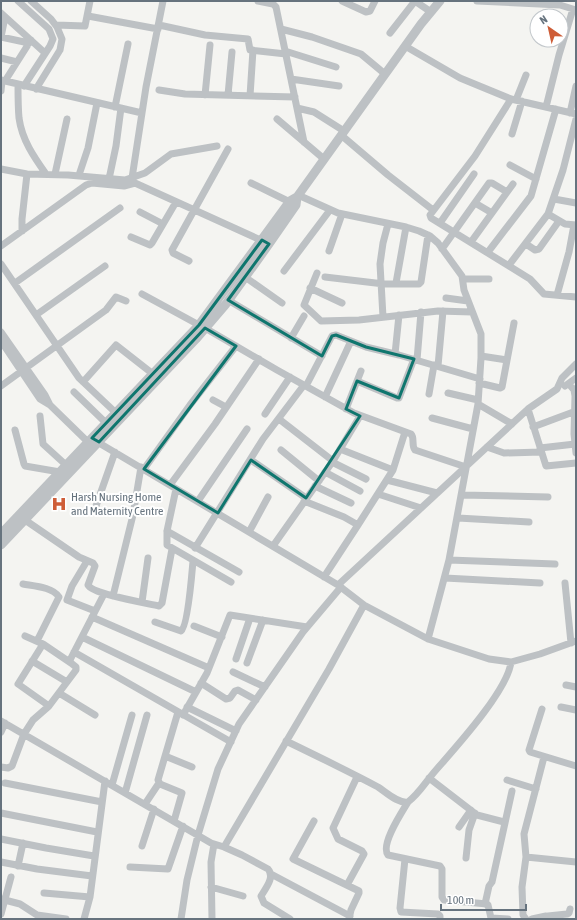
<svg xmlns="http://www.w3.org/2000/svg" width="577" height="920" font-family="'Asap Condensed',sans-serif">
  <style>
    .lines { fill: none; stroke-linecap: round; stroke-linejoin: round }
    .minor { stroke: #bdc1c4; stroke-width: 7 }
    .tertiary { stroke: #bdc1c4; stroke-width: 9 }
    .marked { fill: none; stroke: #0f766e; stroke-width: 3; stroke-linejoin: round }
    .labels { text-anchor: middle; stroke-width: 4; stroke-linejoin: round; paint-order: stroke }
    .poi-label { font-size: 12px; fill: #66737e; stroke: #fff; text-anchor: start }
  </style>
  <rect width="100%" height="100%" fill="#f4f4f1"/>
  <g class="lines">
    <path class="minor" d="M18 1 49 29 53 39 50 46 24 86
      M31 1 51 19 57 27 62 39 60 50 36 89
      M258 1 273 4 276 7 304 142
      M342 1 366 12 370 11 375 1
      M415 1 431 12
      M477 1 560 5 576 10
      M1 13 45 53
      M88 16 158 29
      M56 25 85 26 90 1
      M159 25 205 35 248 39 250 50 286 54
      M281 29 312 37 361 54 385 74
      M390 33 415 1
      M1 37 29 43
      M1 37 5 17
      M405 46 460 78 511 99 576 114
      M285 51 336 67
      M1 58 17 62
      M291 79 339 86
      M1 80 142 113
      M5 81 31 40
      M18 84C18 96 18 107 19 118 22 140 34 157 46 174
      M159 90 185 94 295 97
      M1 91 2 81
      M205 95 210 45
      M228 95 232 52
      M250 96 253 50
      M511 99 475 156 430 215 431 218 530 279 544 294 576 297
      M516 100 526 75
      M115 107 128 44
      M546 107 559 55 573 9
      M297 108 314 112 344 131
      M570 113 576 86
      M277 119 324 159
      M512 134 522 101
      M341 135 388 175 433 210
      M510 165 536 179
      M1 169 27 174 68 175 125 180 145 173 171 154 217 146
      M55 174 67 119
      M79 175 88 148 97 103
      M132 178 146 87 163 1
      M109 179 116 146 121 108
      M251 183 294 204
      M298 195 338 213 406 227 419 231 430 236 438 243 462 276 464 290 481 334V358L478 404 449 560 428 639
      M554 199 576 203
      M475 203 492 213
      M140 212 163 224
      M548 214 565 224 576 225
      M440 223 474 174
      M22 231V219L27 174
      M131 237 150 245 152 243 176 202
      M471 242 513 184
      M526 244 535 250 539 249 559 221
      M1 246 86 185 92 183 124 186 135 183 265 242
      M442 249 489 183H492L507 192
      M329 251 342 214
      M488 252 531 196 556 109
      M189 261 173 253 172 250 228 149
      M1 264 79 378 116 413
      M509 265 548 214 563 170 576 119
      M284 271 330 210
      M317 273 304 305 321 321 359 320 438 311 472 312
      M245 277 282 303
      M325 277 384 284H419L421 282 428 235
      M463 279H489
      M15 283 120 208
      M396 283 406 227
      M310 288 342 303
      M142 294 199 325
      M557 295 569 252 574 225
      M446 298 468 301
      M228 300 322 356
      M36 315 105 266
      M383 317 380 264 383 243 388 224
      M205 328 277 370 354 413 411 434C415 438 411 445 415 450L466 467
      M1 332 45 395 50 405
      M291 338 304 316
      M1 341 40 399 50 405 91 445
      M395 354 399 315
      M481 356 507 360
      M417 360 421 312
      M438 366 443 311
      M357 381 397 398H399L414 359
      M83 382 116 345 153 374
      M479 383 500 388 502 387 514 323
      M569 384 574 390 575 396 574 434 576 453
      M1 386 106 310 116 297 126 301
      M306 386 332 336 336 335 366 347 399 355 480 379
      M565 386 576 378
      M74 392 106 423
      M448 393 478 400
      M429 394 434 365
      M325 397 351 341
      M213 400 226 407
      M478 404 512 424
      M346 409 361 371
      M528 409 546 466 576 463
      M265 414 290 377
      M40 416 43 444 66 465
      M432 418 473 429
      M279 419 333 461
      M533 427 576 411
      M15 430 24 464 25 466 60 472
      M94 440 338 585 364 605 428 639 489 659 511 662 540 654 576 641
      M487 447 504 453 541 452
      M540 448 575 444
      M340 449 393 470
      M281 450 319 481
      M251 460 306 498
      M332 462 366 479
      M144 469 190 405 236 346
      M325 472 360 491
      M387 480 437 493
      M170 485 215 424 259 359
      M315 486 351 503
      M176 489 167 531V545L231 582
      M378 494 421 508
      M462 495 548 497
      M198 501 247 429
      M304 501 344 517 358 525
      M96 506 115 452
      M458 518 529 522
      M25 520 79 557 93 563 95 566 88 585C92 594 146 603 159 606L162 603 172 549
      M167 531 239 572
      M249 532 268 497
      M273 546 333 461 360 416
      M195 548 263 439 304 385
      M449 560 555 564
      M87 561 72 586 67 600 95 611
      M324 577 358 525 393 470 405 432
      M445 578 540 583
      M565 583 571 643
      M23 584C34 586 53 587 59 597L37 641
      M338 585 528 409 557 389 562 378 576 364
      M113 596 133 515 141 467
      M142 602 148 558
      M92 617 209 668
      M155 622 181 631C188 626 192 572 193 561
      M194 626 222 637
      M25 636 43 644 71 663
      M82 637 196 692
      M43 644 18 684 49 706
      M74 652 231 742
      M236 659 250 618
      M32 661 67 682
      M247 663 263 620
      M233 672 265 687
      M201 683 226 699 230 698 235 691 238 690 256 700
      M566 685 576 687
      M59 693 95 715
      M187 707 236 731
      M561 707 576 710
      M542 709 529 750 530 752 576 766
      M183 715 207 673 230 615 307 627
      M1 721 211 843 224 847 329 669 364 605
      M1 732 5 723
      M286 741C317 756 348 771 378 787 386 792 398 804 408 802 419 794 427 780 436 770 456 747 508 690 511 662
      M165 756 192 767
      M1 767 8 768 12 766 24 734 33 720 49 706 76 670V667L71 663 70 660 104 594
      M429 778 477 815 504 822
      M507 780 536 789
      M5 783 102 802
      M112 785 132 715
      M125 793 147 715
      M408 802C402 812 380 845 388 855L440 866 442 869V897L444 900 487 904 488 905 491 918 508 919
      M145 804 159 783
      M1 813 97 832
      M174 821 182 793 160 784 158 780 178 712
      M314 821 293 859 359 891V893L351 910 349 919
      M459 827 471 810
      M1 839 46 848 94 856
      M142 846 154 809
      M224 847 242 855 268 869C275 877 266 888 261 896L264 903 290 919
      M526 857 576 862
      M466 858 469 830 475 813
      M405 859 400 908 401 912 438 914 440 916V919
      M1 862 37 869 92 876
      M18 866 23 843
      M130 867 168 869 183 826
      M271 874 350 916
      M347 885 364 854 362 851 338 839 333 828 357 777
      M211 887 243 896
      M44 893 90 897
      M1 899 20 904 37 915 66 919
      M485 904 489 886 492 882 512 791
      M1 914 11 877
      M548 916 567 914 569 913 570 909
      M84 919 90 897 105 781
      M181 919 187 880 198 835 218 769 239 724 303 632 341 587
      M212 919 211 862 214 844
      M526 919 523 915 522 887 526 857 524 834 544 757
      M532 919 546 916 549 917 550 919"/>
    <path class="tertiary" d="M1 534 199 325 290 201 297 197 421 24 440 1
      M1 545 196 339 226 304 269 244 296 205 297 197"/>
  </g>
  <path class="marked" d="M262 240 269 244 228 300 322 356 332 336 336 335 366 347 414 359 399 398 357 381 346 409 360 416 306 498 251 460 218 513 144 469 236 346 205 328 99 442 92 438 199 325Z"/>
  <defs>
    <g id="hospital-bare" transform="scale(1.2)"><path d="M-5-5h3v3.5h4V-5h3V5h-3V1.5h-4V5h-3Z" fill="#ce5d37" stroke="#fff" stroke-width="2.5" paint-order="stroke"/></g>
  </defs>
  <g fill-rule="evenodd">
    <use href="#hospital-bare" x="59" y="504"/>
  </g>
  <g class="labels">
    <g class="poi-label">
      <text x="71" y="501">Harsh Nursing Home<tspan x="71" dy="14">and Maternity Centre</tspan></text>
    </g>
  </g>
  <rect width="577" height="920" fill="none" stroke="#66737e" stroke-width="4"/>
  <g transform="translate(549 28) rotate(326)"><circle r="19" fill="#ffffff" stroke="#c2c7cb"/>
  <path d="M0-3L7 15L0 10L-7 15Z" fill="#ce5d37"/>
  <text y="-6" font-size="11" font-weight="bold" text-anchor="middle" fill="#66737e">N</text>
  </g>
  <path d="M441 904v6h85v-6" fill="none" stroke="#66737e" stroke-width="2"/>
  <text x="447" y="904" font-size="12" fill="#66737e" stroke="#ffffff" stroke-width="3" paint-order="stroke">100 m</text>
</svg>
